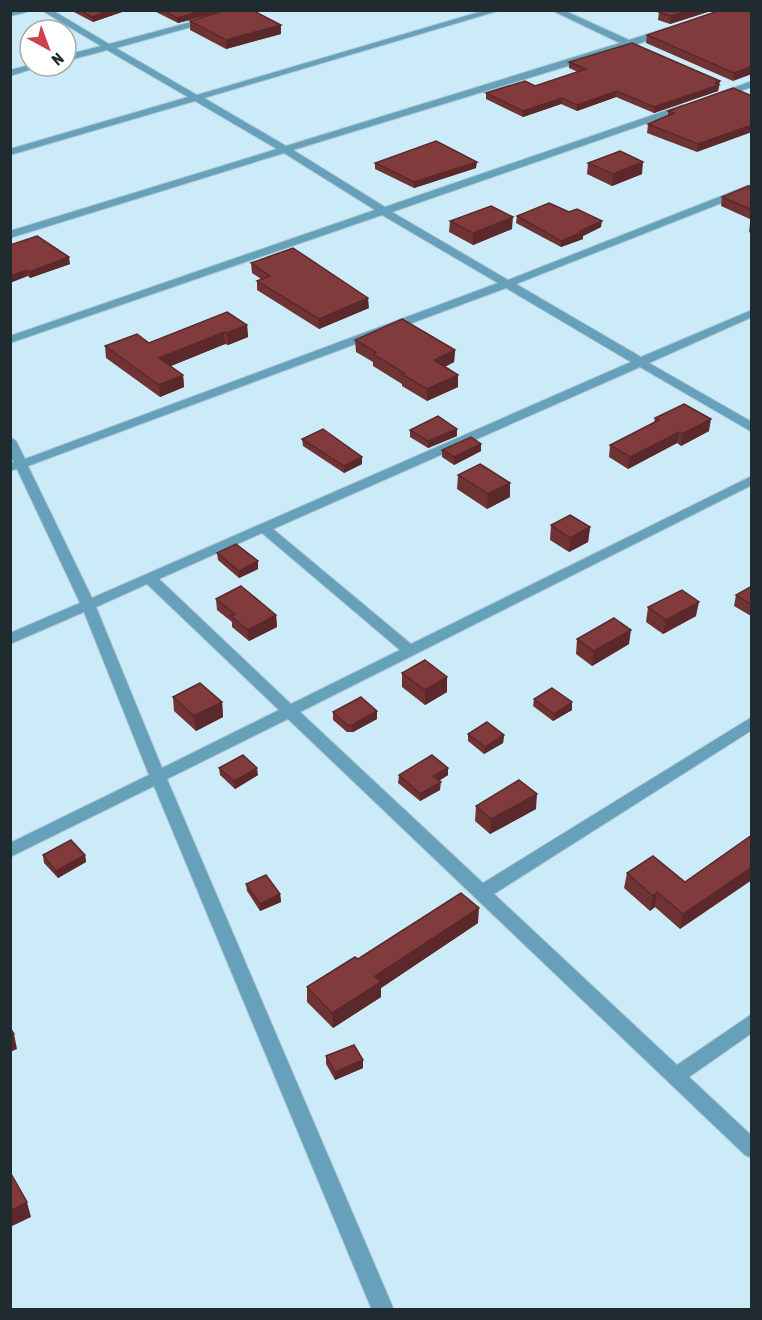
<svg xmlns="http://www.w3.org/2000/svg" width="762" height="1320" font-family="'Asap Condensed',sans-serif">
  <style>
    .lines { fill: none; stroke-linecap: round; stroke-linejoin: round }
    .street-casing { stroke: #adc8d5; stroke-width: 2 }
    .street { fill: #66a0ba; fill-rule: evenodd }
    .wall { fill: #703334 }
    .shaded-wall { fill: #5b292b }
    .building { fill: #823b3d; stroke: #5b292b; stroke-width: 1.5 }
  </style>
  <rect width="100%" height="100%" fill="#ccebf9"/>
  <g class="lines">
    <g class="street-casing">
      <path id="street" d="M28 10 27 12 10 16V11Z
        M41 10H52L109 44 236 10H252L116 48 197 95 486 10H501L204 98 286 146 620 43 551 10H563L629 40 667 28 671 31 633 46 293 150 385 207 682 105H688V109L392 212 508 280 752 184V191L516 284 641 357 752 310V317L649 363 752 422V432L640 367 273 529 411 644 752 476V485L300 712 483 883 752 717V730L494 894 677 1065 752 1014V1033L689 1077 752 1136V1158L745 1155 288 719 167 779 394 1310H372L154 786 10 857V843L149 775 84 612 10 644V633L80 603 17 469 10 471V463L14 462 10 456V437L16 441 25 459 498 283 382 215 10 343V336L375 210 284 153 10 238V231L277 149 195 101 10 155V149L188 97 107 50 66 61V55L101 46ZM506 288 631 362 92 598 28 466ZM262 533 400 650 291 704 159 579ZM147 584 279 710 162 768 96 607Z
        M30 65 41 66 10 76V70Z
        M752 81V87L716 99 711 96Z"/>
    </g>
    <use href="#street" class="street"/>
  </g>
  <path class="wall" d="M70 10H121L122 12 93 22Z
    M152 10H227L178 23Z
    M663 10H714L670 24 658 20 659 12Z
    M752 10 733 81 646 43 647 35Z
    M190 21 281 25V34L226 49 190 30Z
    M569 62 719 87 718 91 654 113 616 97 577 111 561 104 523 117 486 99V93L535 86 578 72 569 68Z
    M733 88 697 152 647 133 648 124 668 116V111Z
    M375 163 476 168 414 188 375 169Z
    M588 163 642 174 612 186 587 174Z
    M752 188V220L721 206 722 197Z
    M517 216 601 227 583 236V239L561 247 516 223Z
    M450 221 512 229 473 245 449 232Z
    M752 222V234L749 232 750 223Z
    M10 245 70 264 30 278 28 276Z
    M251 263 369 308 319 329 257 290V281L261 279 252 273Z
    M247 325 248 337 228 345 225 344 171 366 183 375 184 387 160 397 106 358 105 346 149 343Z
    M355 340 455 350 454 362 445 367 458 387 427 401 402 386V384L373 366V362L356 352Z
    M655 418 709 431 681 446 677 443 628 469 609 457 610 445 654 423Z
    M410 430 457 436 428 448 410 437Z
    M302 439 362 457V464L344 473 303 446Z
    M442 450 481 451 454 465 442 457Z
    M458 475 510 497 487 509 457 489Z
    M551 525 590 527 588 542 569 552 550 540Z
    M217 553 258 569 239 578 218 560Z
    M752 586V616H751L734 606 736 595Z
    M216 599 276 615 277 627 249 641 232 627V622L217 610Z
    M648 607 696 616 663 634 646 622Z
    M577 639 629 644 592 666 576 654Z
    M402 673 447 677V692L425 705 402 687Z
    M173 697 222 702 223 717 196 731 174 711Z
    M534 699 572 702V710L553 721 533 706Z
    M333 712 377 719 353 732H347L333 720Z
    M468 734 504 735 503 743 484 754 468 741Z
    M219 768 258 775 235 789 220 775Z
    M448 768V775L439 781 440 790 420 801 398 783 399 775Z
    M476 806 536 809 490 834 475 821Z
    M752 835 680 929 655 907 650 911 624 888 627 873 685 882Z
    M43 855H85L86 862 58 878 44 863Z
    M246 884 280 894 281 902 260 911 247 891Z
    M478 923 381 988V997L333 1028 307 1002V987L358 959Z
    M326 1056 363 1068 335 1080 326 1064Z"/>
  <path class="shaded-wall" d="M110 10H121L122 12 93 22 92 17Z
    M205 10H227L178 23 177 18Z
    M690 10H714L670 24 671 16Z
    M281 25V34L226 49V40Z
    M752 66V74L733 81 734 73Z
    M720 81 718 91 654 113V107Z
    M617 91 616 97 577 111V105Z
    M562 98 561 104 523 117V111Z
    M752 125V132L697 152 698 144Z
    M477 162 476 168 414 188V182Z
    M643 162 642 174 612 186 613 174Z
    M513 217 512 229 473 245V233Z
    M602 221 601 227 583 236V239L561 247V241L580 231Z
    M69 257 70 264 30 278 29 272Z
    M27 270 28 276 10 283V276Z
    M368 298 369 308 319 329V319Z
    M247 325 248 337 228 345 227 333Z
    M224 332 225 344 161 370 159 358Z
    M455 350 454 362 433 372 434 360Z
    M183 375 184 387 160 397 159 385Z
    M458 375V387L427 401V389Z
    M711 419 709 431 681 446 682 434Z
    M457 429V436L428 448V441Z
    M679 432 677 443 628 469 630 457Z
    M481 444V451L454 465V457Z
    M362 457V464L344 473V466Z
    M510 483V497L487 509 488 494Z
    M590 527 588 542 569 552 570 538Z
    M258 561V569L239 578V571Z
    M699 602 696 616 663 634 666 620Z
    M276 615 277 627 249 641 248 630Z
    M631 630 629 644 592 666 594 651Z
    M447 677V692L425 705V690Z
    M222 702 223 717 196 731 194 716Z
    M572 702V710L553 721 554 714Z
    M377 711V719L353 732 352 725Z
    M504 735 503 743 484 754 485 747Z
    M257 768 258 775 235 789 234 781Z
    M448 768V775L433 784V776Z
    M441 782 440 790 420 801V794Z
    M537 794 536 809 490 834 491 819Z
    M85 855 86 862 58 878 56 871Z
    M752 867V880L680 929 683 914Z
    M657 892 655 907 650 911 653 896Z
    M280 894 281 902 260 911V904Z
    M479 908 478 923 381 988V997L333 1028 332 1013 375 976Z
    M14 1034 17 1049 10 1052V1036Z
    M363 1060V1068L335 1080V1072Z
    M27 1202 31 1217 10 1227V1211Z"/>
  <path class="building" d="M80 10H110L92 17Z
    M163 10H205L177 18Z
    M227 10H252L281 25 226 40 190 21Z
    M663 10H690L671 16 659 12Z
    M721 10H752V66L734 73 647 35Z
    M632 43 720 81 715 83 719 85 654 107 617 91 577 105 562 98 523 111 486 93 525 81 535 86 586 69 569 62Z
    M733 88 752 96V125L698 144 648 124 674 113 668 111Z
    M436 141 477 162 414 182 375 163Z
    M620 151 643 162 613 174 588 163Z
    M748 186 752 188V210L722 197Z
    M549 203 569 212 577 209 602 221 580 231 583 232 561 241 517 216Z
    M491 206 513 217 473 233 450 221Z
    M37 236 69 257 29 272 27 270 10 276V245Z
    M293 248 368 298 319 319 257 281 270 276 251 263Z
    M227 312 247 325 227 333 224 332 159 358 183 375 159 385 105 346 137 334 149 343Z
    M402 319 455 350 434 360 458 375 427 389 402 374 404 373 373 354 376 352 355 340Z
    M684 404 711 419 682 434 679 432 630 457 610 445 659 420 655 418Z
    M438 416 457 429 428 441 410 430Z
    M323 429 362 457 344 466 302 439Z
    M471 437 481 444 454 457 442 450Z
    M480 464 510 483 488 494 458 475Z
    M570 515 590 527 570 538 551 525Z
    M236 544 258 561 239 571 217 553Z
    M241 586 276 615 248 630 231 616 235 614 216 599Z
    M752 586V605L736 595Z
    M682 590 699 602 666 620 648 607Z
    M614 618 631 630 594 651 577 639Z
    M425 660 447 677 425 690 402 673Z
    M200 683 222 702 194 716 173 697Z
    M552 688 572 702 554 714 534 699Z
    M361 697 377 711 352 725H347L333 712Z
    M487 722 504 735 485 747 468 734Z
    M243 755 257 768 234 781 219 768Z
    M432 755 448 768 433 776 441 782 420 794 399 775Z
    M519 780 537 794 491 819 476 806Z
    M752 835V867L683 914 657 892 653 896 627 873 653 856 685 882Z
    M71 840 85 855 56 871 43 855Z
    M266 875 280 894 260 904 246 884Z
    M461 893 479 908 375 976 381 982 332 1013 307 987 355 957 358 959Z
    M10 1028 14 1034 10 1036Z
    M354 1045 363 1060 335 1072 326 1056Z
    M10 1172 27 1202 10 1211Z"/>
  <rect width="762" height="1320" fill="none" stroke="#202b30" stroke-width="24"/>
  <g transform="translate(48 48) rotate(139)"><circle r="28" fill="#ffffff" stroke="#a6aaac" stroke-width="1.5"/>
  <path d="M0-4.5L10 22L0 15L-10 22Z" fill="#d1414c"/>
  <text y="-9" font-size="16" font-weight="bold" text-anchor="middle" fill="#202b30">N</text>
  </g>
</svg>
